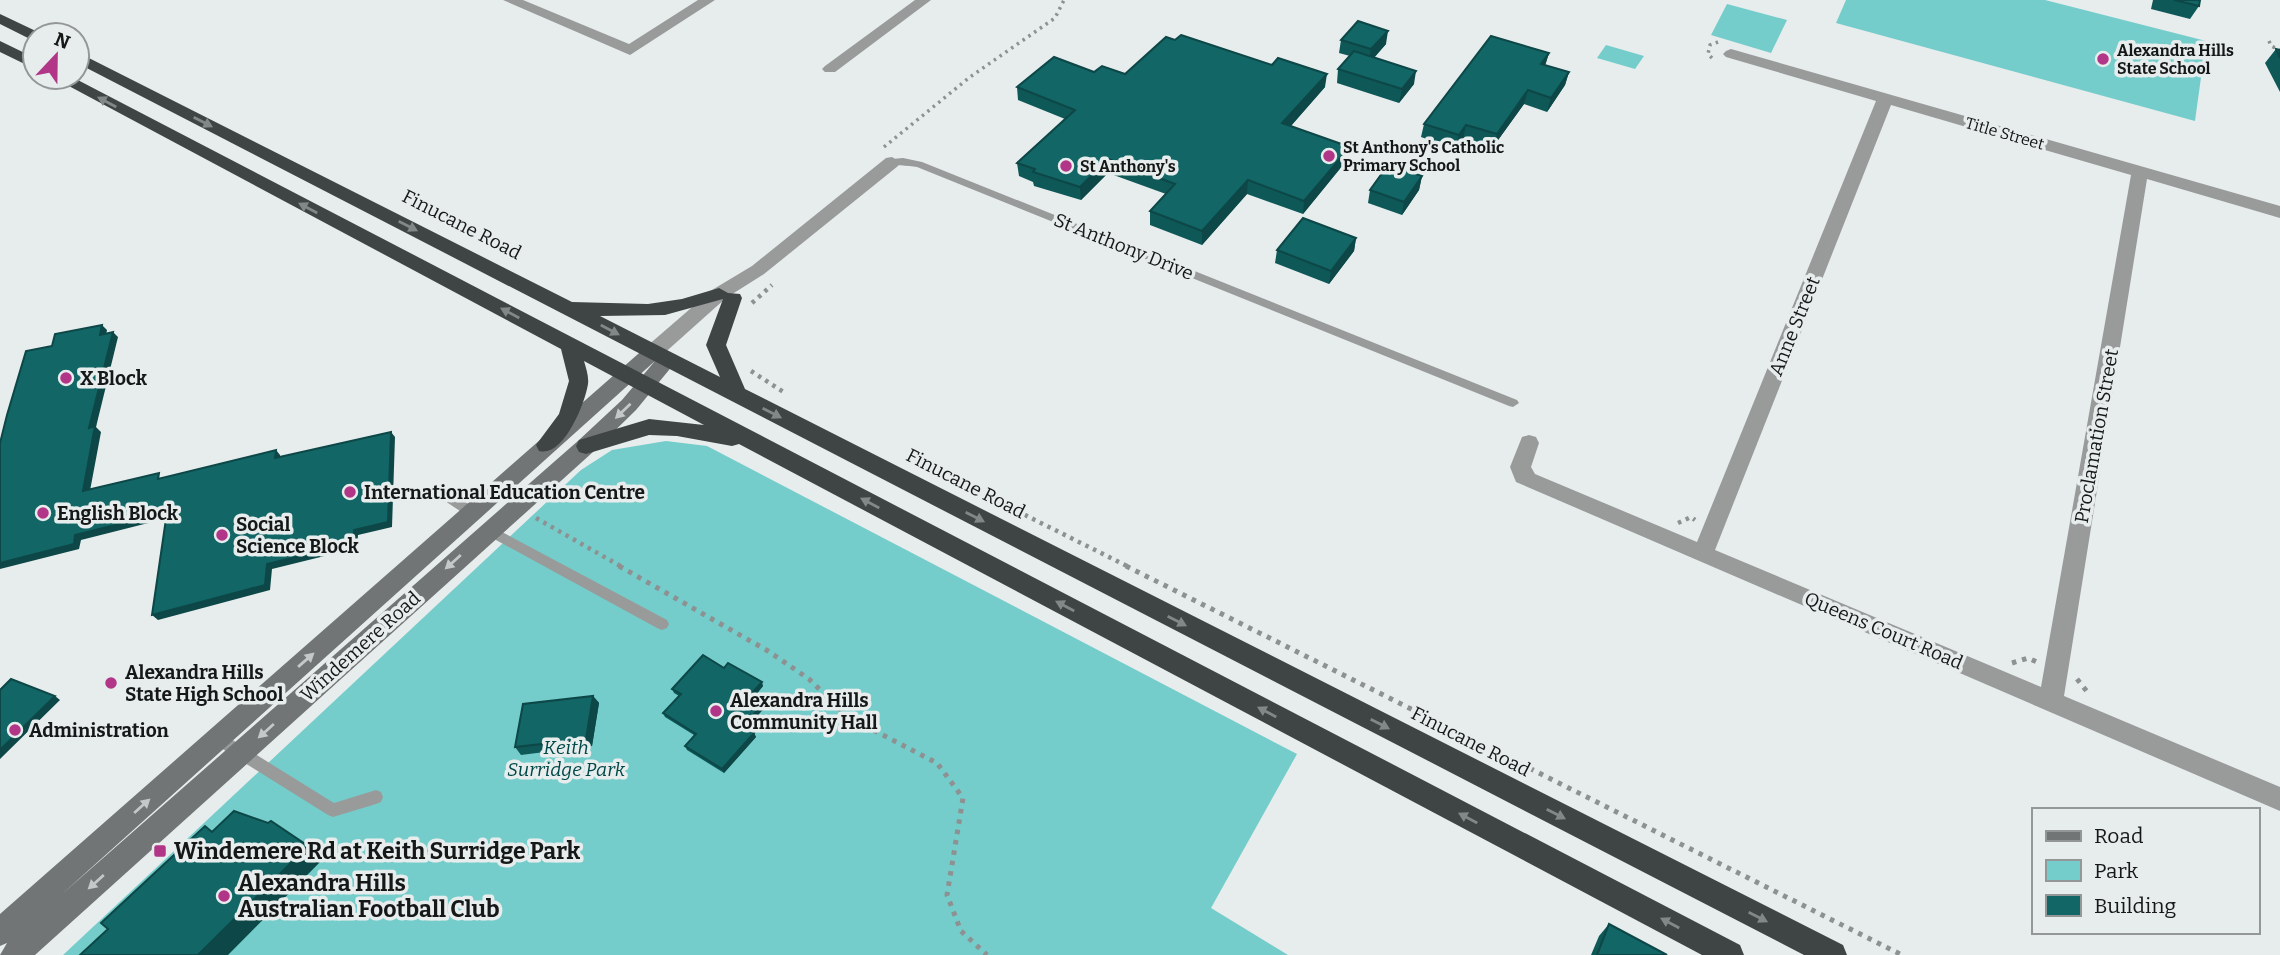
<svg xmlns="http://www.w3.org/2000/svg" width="2280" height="955" font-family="Bitter,serif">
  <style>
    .green { fill: #74cdcb }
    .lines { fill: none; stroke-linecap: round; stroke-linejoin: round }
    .path-far2 { stroke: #8d9191; stroke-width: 3.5; stroke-dasharray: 2.5 4.5; stroke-linecap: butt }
    .path-far1 { stroke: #8d9191; stroke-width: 4.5; stroke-dasharray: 3.5 5; stroke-linecap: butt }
    .path { stroke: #8d9191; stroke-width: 5; stroke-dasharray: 4.5 6; stroke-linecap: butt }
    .lane { fill: #999b9b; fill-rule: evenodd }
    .street { fill: #999b9b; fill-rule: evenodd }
    .secondary { fill: #727575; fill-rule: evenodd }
    .highway { fill: #3f4444; fill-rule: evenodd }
    .wall { fill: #0f5858 }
    .shaded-wall { fill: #0d4747 }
    .building { fill: #126666; stroke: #0d4747; stroke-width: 2 }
    .oneway { fill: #828787 }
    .oneway2 { fill: #c4c8c8 }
    .poi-dot { fill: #b13688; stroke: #e7ecec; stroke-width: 2.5 }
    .labels { text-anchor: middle; stroke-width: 7; stroke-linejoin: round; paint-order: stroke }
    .far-poi-label { font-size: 16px; font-weight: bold; fill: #161818; stroke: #e7ecec; text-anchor: start }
    .far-street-label { font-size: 16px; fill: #161818; stroke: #e7ecec }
    .street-label { font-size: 19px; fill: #161818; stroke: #e7ecec }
    .poi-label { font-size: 19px; font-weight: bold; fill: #161818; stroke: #e7ecec; text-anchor: start }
    .park-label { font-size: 19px; font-style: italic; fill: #004747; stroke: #e7ecec }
    .near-poi-label { font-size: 23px; font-weight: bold; fill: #161818; stroke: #e7ecec; text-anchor: start }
  </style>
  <rect width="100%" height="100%" fill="#e7ecec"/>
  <path class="green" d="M1846 0H2045L2206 41 2195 121 1836 23Z
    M1727 4 1787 20 1771 53 1711 35Z
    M1606 45 1644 56 1635 69 1597 58Z
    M666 441 707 446 1297 754 1211 908 1288 955H63L581 470 612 450Z"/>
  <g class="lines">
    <path class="path-far2" d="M2269 41 2271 46 2280 50
      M1712 58 1708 54 1710 45 1718 42
      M884 147 970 77 1055 18 1064 0"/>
    <path class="path-far1" d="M752 303 772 285
      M751 371 785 393
      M1017 511 1129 567
      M536 518 622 567
      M1678 523 1691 517 1695 520"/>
    <path class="path" d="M619 566 768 651 809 679 848 717 937 763 963 798 947 895 961 931 987 955
      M1126 566 1902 955
      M2012 663 2028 658 2037 662
      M2077 679 2089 694"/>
    <path class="lane" d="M903 158 922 162 1517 400 1519 403 1513 407 1509 406 917 167C908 165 893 167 887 162L892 159Z
      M443 489 477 509 479 513 477 517H469L439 497 437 494 439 491Z
      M489 525 667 620 669 624 667 628 662 630 657 628 485 534 483 530 485 526Z
      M218 731 334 803 376 790 381 792 383 797 381 802 376 804 333 817 328 815 213 743 211 738 213 733Z"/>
    <path class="street" d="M503 0H523L629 44 698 0H715L630 55Z
      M915 0H931L835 72H825L822 69 825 66Z
      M1731 49 2280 206V218L2147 179 2064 696 2280 787V811L1516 482 1510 467 1522 437 1529 435 1536 437 1539 443 1531 467 1535 474 1697 542 1876 101 1726 57 1723 54 1726 51ZM1891 105 2131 175 2041 687 1715 550Z
      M892 157 900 162 898 166 764 274 726 298 660 357H646L643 352 646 347 712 290 752 266 886 158Z"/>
    <path class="secondary" d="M653 345 660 347 661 354H675L678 359 636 410 593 452 35 955H0L7 943 0 946V914L646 347ZM655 361 622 400 579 440 61 895Z"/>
    <path class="highway" d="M0 14 40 33 42 35H35V40L30 39 0 24Z
      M0 41 35 58V69L0 52Z
      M77 52 572 302 648 304 682 299 719 288 728 293 740 294 742 298 726 345 745 389 1843 945 1847 955H1804L77 63ZM723 299 706 345 720 377 600 316 665 315Z
      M52 77H72L1740 945 1744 955H1702L739 444 732 446 677 436 649 435 586 454 579 452 576 446 579 440 649 419 704 425 584 361C586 368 589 377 588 384 585 404 563 458 539 451L536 445 559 414 569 381 561 349Z"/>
  </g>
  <path class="wall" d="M2153 0H2200L2199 6 2190 19 2151 9Z
    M1341 40 1386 44 1374 58 1414 84 1399 103 1337 83 1338 69 1350 56 1339 53Z
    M2276 49 2280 50V92L2265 63Z
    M1549 53 1545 65 1569 72 1565 85 1547 112 1524 104 1493 147 1463 139 1455 149 1421 137 1424 124Z
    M1094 72 1325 87 1291 126 1350 147 1347 160 1303 214 1247 194 1202 245 1150 225V211L1166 194 1108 173 1081 200 1034 186 1033 182 1019 176 1017 163 1065 119 1018 100 1017 87Z
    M1422 176 1419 190 1402 215 1368 203 1370 190Z
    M1356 238 1354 251 1329 284 1275 263 1277 250Z
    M724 668 763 686 755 696 766 706 746 728 754 733 756 737 724 773 687 750 685 746 694 735 665 717 663 713 679 696 674 693 672 689Z
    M593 696 599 703 592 746 521 755 515 747Z
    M1609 924 1667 955H1591L1599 936Z"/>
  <path class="shaded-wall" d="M1388 31 1386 44 1369 63 1371 49Z
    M1549 53 1545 66 1541 64Z
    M1416 71 1414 84 1399 103 1402 89Z
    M1569 72 1565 85 1547 112 1551 98Z
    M1327 74 1325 87 1281 137 1282 123Z
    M1528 90 1524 104 1493 147 1497 134Z
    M1466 125 1463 139 1455 149 1459 135Z
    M1350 147 1347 160 1303 214 1304 201Z
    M1108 159V173L1081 200 1080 187Z
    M1422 176 1419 190 1402 215 1404 202Z
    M1248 180 1247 194 1202 245V231Z
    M1356 238 1354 251 1329 284 1331 271Z
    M102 325 107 330 105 340 100 335Z
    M113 332 118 337 96 427 101 432 89 496 83 491 89 428Z
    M391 432 395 437 392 527 358 535 357 548 272 569 270 590 158 620 152 615 267 564Z
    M276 450 280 455V463L275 458Z
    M167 512 172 517 81 540 79 549 0 569V563L75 535Z
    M762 682 763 686 753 698 751 694Z
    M55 696 60 700 0 759V750Z
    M593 696 599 703 592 746 586 739Z
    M765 702 766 706 745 730 743 726Z
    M754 733 756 737 724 773 722 769Z
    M308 846 324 858 228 955H198Z"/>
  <path class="building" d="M2174 0H2200L2199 6Z
    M1358 21 1388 31 1371 49 1341 40Z
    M1181 35 1272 65 1278 58 1327 74 1282 123 1350 147 1304 201 1248 180 1202 231 1150 211 1175 184 1108 159 1080 187 1033 172 1035 169 1017 163 1075 110 1017 87 1054 57 1094 72 1102 66 1125 74 1166 37 1175 40Z
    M1491 36 1549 53 1541 64 1569 72 1551 98 1528 90 1497 134 1466 125 1459 135 1424 124Z
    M2276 49 2280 50V58Z
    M1354 51 1416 71 1402 89 1338 69Z
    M1388 165 1422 176 1404 202 1370 190Z
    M1303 218 1356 238 1331 271 1277 250Z
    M102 325 100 335 113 332 89 428 95 426 83 491 159 473 158 479 276 450 275 458 391 432 388 522 354 530 353 543 267 564 265 585 152 615 167 512 75 535 74 544 0 563V443L7 415 26 351 52 346 55 334Z
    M703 655 724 668 728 663 762 682 751 694 765 702 743 726 754 733 722 769 685 746 696 734 663 713 681 694 672 689Z
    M11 679 55 696 0 750V690Z
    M593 696 586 739 515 747 523 704Z
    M234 811 268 823 271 821 308 846 198 955H80L108 929 101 923 205 826 212 832Z
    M1609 924 1667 955H1597Z"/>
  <defs><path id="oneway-solid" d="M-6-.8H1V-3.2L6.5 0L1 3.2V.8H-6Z" transform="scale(1.75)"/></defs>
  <g class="oneway">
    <use href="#oneway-solid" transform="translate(107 102) rotate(-152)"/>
    <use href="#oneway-solid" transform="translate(203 122) rotate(27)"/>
    <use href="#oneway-solid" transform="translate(308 208) rotate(-152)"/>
    <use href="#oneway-solid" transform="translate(408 226) rotate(27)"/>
    <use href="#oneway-solid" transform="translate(510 313) rotate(-152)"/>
    <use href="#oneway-solid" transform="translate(610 330) rotate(28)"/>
    <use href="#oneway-solid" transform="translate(772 413) rotate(27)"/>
    <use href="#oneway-solid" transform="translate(870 503) rotate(-152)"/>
    <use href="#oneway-solid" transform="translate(975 517) rotate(27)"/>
    <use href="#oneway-solid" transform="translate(1065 606) rotate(-152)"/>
    <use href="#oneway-solid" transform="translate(1177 621) rotate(27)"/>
    <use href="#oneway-solid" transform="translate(1267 712) rotate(-152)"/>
    <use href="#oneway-solid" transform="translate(1380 724) rotate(27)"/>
    <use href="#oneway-solid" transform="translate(1556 814) rotate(27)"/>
    <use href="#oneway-solid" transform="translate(1468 818) rotate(-152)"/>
    <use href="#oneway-solid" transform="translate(1758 917) rotate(27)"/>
    <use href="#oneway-solid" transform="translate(1670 923) rotate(-152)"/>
  </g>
  <g class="oneway2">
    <use href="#oneway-solid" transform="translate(623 411) rotate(136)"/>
    <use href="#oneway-solid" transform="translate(453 562) rotate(138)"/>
    <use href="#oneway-solid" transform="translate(306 660) rotate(-41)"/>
    <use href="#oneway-solid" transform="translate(266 731) rotate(138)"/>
    <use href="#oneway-solid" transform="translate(142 806) rotate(-42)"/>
    <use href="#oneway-solid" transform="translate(96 882) rotate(138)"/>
  </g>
  <g class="poi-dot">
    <circle cx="2103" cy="59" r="7"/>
    <circle cx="1329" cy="156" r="7"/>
    <circle cx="1066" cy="166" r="7"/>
    <circle cx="66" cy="378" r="7"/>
    <circle cx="350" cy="492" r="7"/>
    <circle cx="43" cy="513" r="7"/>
    <circle cx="222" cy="535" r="7"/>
    <circle cx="111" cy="683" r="7"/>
    <circle cx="716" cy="711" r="7"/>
    <circle cx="15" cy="730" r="7"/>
    <rect x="153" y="844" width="14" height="14" rx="3.5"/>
    <circle cx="224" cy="896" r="7"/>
  </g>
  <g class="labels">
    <g class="far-poi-label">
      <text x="2117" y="56">Alexandra Hills<tspan x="2117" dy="18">State School</tspan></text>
      <text x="1343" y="153">St Anthony's Catholic<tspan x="1343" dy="18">Primary School</tspan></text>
      <text x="1080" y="172">St Anthony's</text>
    </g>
    <g class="far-street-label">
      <text transform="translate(2005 133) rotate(16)" y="6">Title Street</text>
    </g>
    <g class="street-label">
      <text transform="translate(462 224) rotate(27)" y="7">Finucane Road</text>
      <text transform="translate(1124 246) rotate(22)" y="7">St Anthony Drive</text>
      <text transform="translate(1794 326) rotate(-68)" y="7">Anne Street</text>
      <text transform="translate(2096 436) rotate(-80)" y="7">Proclamation Street</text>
      <text transform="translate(966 483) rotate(27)" y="7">Finucane Road</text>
      <text transform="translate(1884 630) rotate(23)" y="7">Queens Court Road</text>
      <text transform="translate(360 646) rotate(-42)" y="7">Windemere Road</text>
      <text transform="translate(1471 741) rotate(27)" y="7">Finucane Road</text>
    </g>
    <g class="poi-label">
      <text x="80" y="385">X Block</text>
      <text x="364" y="499">International Education Centre</text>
      <text x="57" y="520">English Block</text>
      <text x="236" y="531">Social<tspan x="236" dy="22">Science Block</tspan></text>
      <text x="125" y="679">Alexandra Hills<tspan x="125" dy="22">State High School</tspan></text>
      <text x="730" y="707">Alexandra Hills<tspan x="730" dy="22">Community Hall</tspan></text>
      <text x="29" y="737">Administration</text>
    </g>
    <g class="park-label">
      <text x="566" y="754">Keith<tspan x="566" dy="22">Surridge Park</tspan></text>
    </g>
    <g class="near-poi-label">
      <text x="174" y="859">Windemere Rd at Keith Surridge Park</text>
      <text x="238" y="891">Alexandra Hills<tspan x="238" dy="26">Australian Football Club</tspan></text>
    </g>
  </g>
  <rect x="2032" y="808" width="228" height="126" fill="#e7ecec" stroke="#939797" stroke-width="2"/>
  <rect x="2046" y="831" width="35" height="10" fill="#727575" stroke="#939797" stroke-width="2"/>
  <text x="2094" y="843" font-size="21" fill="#161818">Road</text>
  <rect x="2046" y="860" width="35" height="21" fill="#74cdcb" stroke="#939797" stroke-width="2"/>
  <text x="2094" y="878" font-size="21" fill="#161818">Park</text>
  <rect x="2046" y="895" width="35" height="21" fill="#126666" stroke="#939797" stroke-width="2"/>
  <text x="2094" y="913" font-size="21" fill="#161818">Building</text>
  <g transform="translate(56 56) rotate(22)"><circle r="33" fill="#e7ecec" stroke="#939797" stroke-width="2"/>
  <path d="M0-5L12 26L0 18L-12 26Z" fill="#b13688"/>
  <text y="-10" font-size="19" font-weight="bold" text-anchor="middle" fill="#161818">N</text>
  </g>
</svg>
